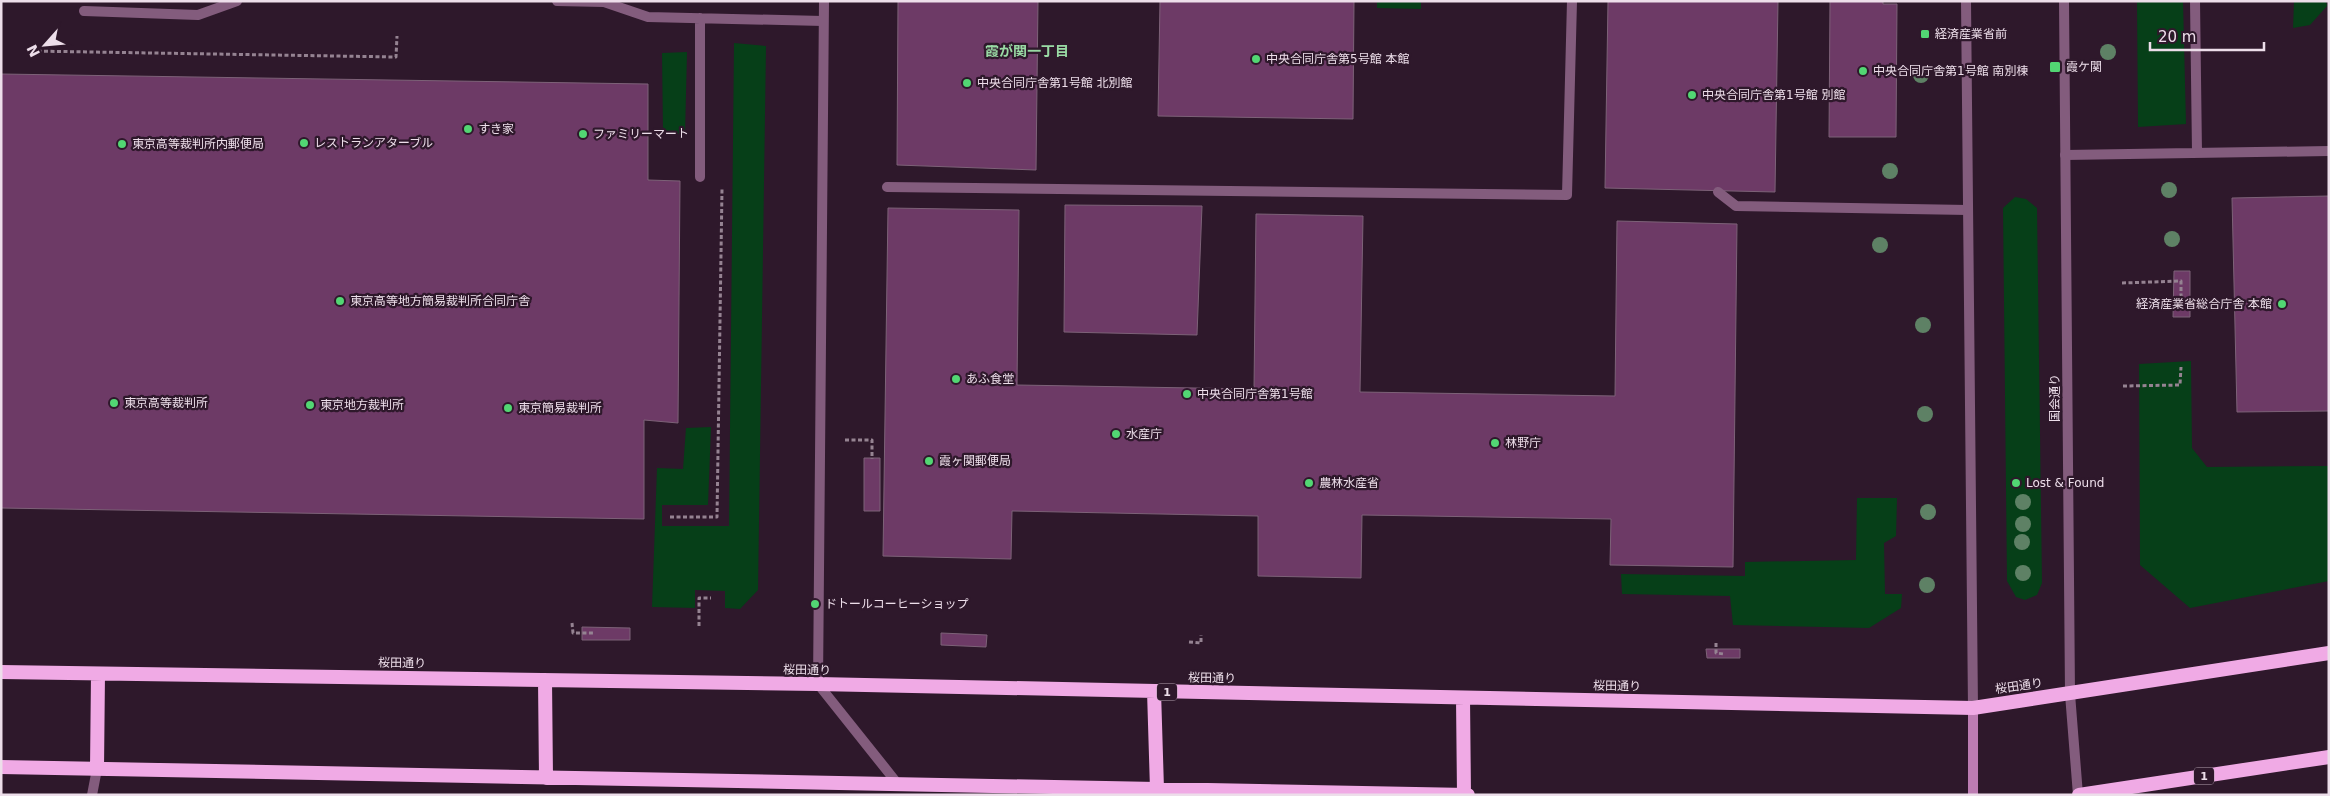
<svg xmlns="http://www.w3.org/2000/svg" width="2330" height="796" font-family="'DejaVu Sans','Noto Sans JP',sans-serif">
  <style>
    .green { fill: #063f18 }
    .building { fill: #6d3a66; stroke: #7d6278 }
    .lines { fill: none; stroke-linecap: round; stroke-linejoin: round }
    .path { stroke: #958392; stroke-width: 3; stroke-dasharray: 4 2.5; stroke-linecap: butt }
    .service { stroke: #835c7d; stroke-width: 10 }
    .tertiary { stroke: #835c7d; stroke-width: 10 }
    .secondary { stroke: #bc7cb2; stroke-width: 10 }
    .trunk { stroke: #f0aae5; stroke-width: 14 }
    .tree { fill: #5e8165 }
    .poi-dot { fill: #52d673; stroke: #2e182b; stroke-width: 2 }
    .labels { text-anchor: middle; stroke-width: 4.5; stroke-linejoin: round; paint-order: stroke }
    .shield { fill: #2e182b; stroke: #b4a3b1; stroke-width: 1 }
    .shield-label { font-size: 11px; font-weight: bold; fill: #eddeea }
    .poi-label { font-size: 12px; fill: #eddeea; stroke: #2e182b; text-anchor: start }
    .street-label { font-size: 12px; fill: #eddeea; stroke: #2e182b }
    .neighbourhood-label { font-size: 14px; font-weight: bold; fill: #99daa4; stroke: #2e182b }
  </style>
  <rect width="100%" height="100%" fill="#2e182b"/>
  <path class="green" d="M1377 1H1421V9L1377 8Z
    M2137 1H2183L2186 124 2138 127Z
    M2294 1H2326L2327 6 2310 25 2293 28Z
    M734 43 766 46 758 590 740 609 725 608V591L695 590V608L652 607 657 468 683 469 686 428 711 427 708 505H662V526H729Z
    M687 52 685 134 663 133 662 53Z
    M2015 197 2026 199 2037 208 2042 583 2037 595 2025 600 2016 597 2007 581 2003 208Z
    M2191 361 2192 448 2207 467 2329 466V581L2190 608 2140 565 2139 364Z
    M1857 498H1897L1896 536 1884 543 1885 594H1902L1901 608 1869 628 1733 625 1730 596 1622 594 1621 574 1745 576V562L1856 560Z"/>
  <path class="building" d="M898 1H1038L1036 170 897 165Z
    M1160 1H1354L1353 119 1158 116Z
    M1608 1H1778L1775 192 1605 188Z
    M1830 1H1883V4H1897L1896 137H1829Z
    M1 74 648 84V180L680 181 678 423 644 420V519L1 508Z
    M2329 196V411L2237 412 2232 198Z
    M1065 205 1202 206 1197 335 1064 332Z
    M888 208 1019 210 1017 385 1254 389 1256 214 1363 216 1360 392 1615 396 1617 221 1737 224 1733 567 1610 565 1611 519 1362 515 1361 578 1258 576V516L1012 511 1011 559 883 556Z
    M2174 271H2190V317H2173Z
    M864 458H880V511H864Z
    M582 627 630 628V640H582Z
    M941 633 987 635 986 647 941 645Z
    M1706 649H1740V658H1707Z"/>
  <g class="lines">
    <path class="path" d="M31 51 396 57 397 36
      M2122 283 2181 281V304
      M2123 386 2180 385 2181 367
      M845 440H872V459
      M670 517H717L722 189
      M572 623 573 633H594
      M699 626V598H711
      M1189 642 1201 643V635
      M1716 643V653L1724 654"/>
    <path class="service" d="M557 1 604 2 648 17 823 21
      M2195 1 2197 153
      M84 11 198 15 237 1
      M2065 155 2329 151
      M700 177V18
      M887 187 1567 195 1572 1
      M1718 192 1736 206 1968 210
      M92 795 97 769"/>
    <path class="tertiary" d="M824 1 818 684 897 783
      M1966 1 1973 708
      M2064 1 2070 694 2078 795"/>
    <path class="secondary" d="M1973 795V708"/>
    <path class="trunk" d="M1 672 818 684 1973 708 2329 653
      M545 680 546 778
      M1154 691 1157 789
      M1463 698 1464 795
      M1 767 1468 795
      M97 769 98 674
      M2079 795 2329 757"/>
  </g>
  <g class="tree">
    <circle cx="2108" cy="52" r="8"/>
    <circle cx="1921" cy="75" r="8"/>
    <circle cx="1890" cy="171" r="8"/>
    <circle cx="2169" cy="190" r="8"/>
    <circle cx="2172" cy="239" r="8"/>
    <circle cx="1880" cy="245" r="8"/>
    <circle cx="1923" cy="325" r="8"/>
    <circle cx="1925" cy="414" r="8"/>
    <circle cx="2023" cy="502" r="8"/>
    <circle cx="1928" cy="512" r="8"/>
    <circle cx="2023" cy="524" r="8"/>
    <circle cx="2022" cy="542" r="8"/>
    <circle cx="2023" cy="573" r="8"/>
    <circle cx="1927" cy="585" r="8"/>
  </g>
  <g class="poi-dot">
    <rect x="1920" y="29" width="10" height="10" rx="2.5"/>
    <circle cx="1256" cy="59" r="5"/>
    <rect x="2049" y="61" width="12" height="12" rx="2.5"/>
    <circle cx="1863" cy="71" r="5"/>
    <circle cx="967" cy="83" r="5"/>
    <circle cx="1692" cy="95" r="5"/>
    <circle cx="468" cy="129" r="5"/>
    <circle cx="583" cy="134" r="5"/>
    <circle cx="304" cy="143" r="5"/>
    <circle cx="122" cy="144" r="5"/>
    <circle cx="340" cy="301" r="5"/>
    <circle cx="2282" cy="304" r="5"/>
    <circle cx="956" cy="379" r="5"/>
    <circle cx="1187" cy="394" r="5"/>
    <circle cx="114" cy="403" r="5"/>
    <circle cx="310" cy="405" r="5"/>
    <circle cx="508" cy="408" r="5"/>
    <circle cx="1116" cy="434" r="5"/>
    <circle cx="1495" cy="443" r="5"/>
    <circle cx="929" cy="461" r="5"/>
    <circle cx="1309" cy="483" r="5"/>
    <circle cx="2016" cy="483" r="5"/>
    <circle cx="815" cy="604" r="5"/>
  </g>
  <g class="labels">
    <g class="shield">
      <rect x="1157" y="683.5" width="20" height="17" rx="4"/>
      <rect x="2194" y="767.5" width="20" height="17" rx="4"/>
    </g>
    <g class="shield-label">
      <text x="1167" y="696">1</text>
      <text x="2204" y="780">1</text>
    </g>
    <g class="poi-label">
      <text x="1935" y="38">経済産業省前</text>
      <text x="1266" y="63">中央合同庁舎第5号館 本館</text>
      <text x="2066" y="71">霞ケ関</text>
      <text x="1873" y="75">中央合同庁舎第1号館 南別棟</text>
      <text x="977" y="87">中央合同庁舎第1号館 北別館</text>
      <text x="1702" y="99">中央合同庁舎第1号館 別館</text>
      <text x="478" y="133">すき家</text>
      <text x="593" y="138">ファミリーマート</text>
      <text x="314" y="147">レストランアターブル</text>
      <text x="132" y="148">東京高等裁判所内郵便局</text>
      <text x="350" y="305">東京高等地方簡易裁判所合同庁舎</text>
      <text x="2272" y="308" text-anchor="end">経済産業省総合庁舎 本館</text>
      <text x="966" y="383">あふ食堂</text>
      <text x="1197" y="398">中央合同庁舎第1号館</text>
      <text x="124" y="407">東京高等裁判所</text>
      <text x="320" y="409">東京地方裁判所</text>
      <text x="518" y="412">東京簡易裁判所</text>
      <text x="1126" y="438">水産庁</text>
      <text x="1505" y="447">林野庁</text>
      <text x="939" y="465">霞ヶ関郵便局</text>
      <text x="1319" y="487">農林水産省</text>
      <text x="2026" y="487">Lost &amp; Found</text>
      <text x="825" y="608">ドトールコーヒーショップ</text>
    </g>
    <g class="street-label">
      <text transform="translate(2055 398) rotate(-90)" y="4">国会通り</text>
      <text transform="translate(402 663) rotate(1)" y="4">桜田通り</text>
      <text transform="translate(807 670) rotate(1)" y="4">桜田通り</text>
      <text transform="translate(1212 678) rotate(1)" y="4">桜田通り</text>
      <text transform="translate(1617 686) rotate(1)" y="4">桜田通り</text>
      <text transform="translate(2019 686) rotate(-8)" y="4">桜田通り</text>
    </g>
    <g class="neighbourhood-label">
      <text x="1027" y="56">霞が関一丁目</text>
    </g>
  </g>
  <rect width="2330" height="796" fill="none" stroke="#eddeea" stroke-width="5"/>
  <g transform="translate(45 45) rotate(243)" stroke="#2e182b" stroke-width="4" paint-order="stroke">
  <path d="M0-4L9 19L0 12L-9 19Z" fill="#eddeea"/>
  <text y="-8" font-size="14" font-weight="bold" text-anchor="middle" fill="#eddeea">N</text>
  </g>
  <path d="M2150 42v8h114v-8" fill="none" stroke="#eddeea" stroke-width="2.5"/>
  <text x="2158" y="42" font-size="15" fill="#eddeea" stroke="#2e182b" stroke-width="4" paint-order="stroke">20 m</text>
</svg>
